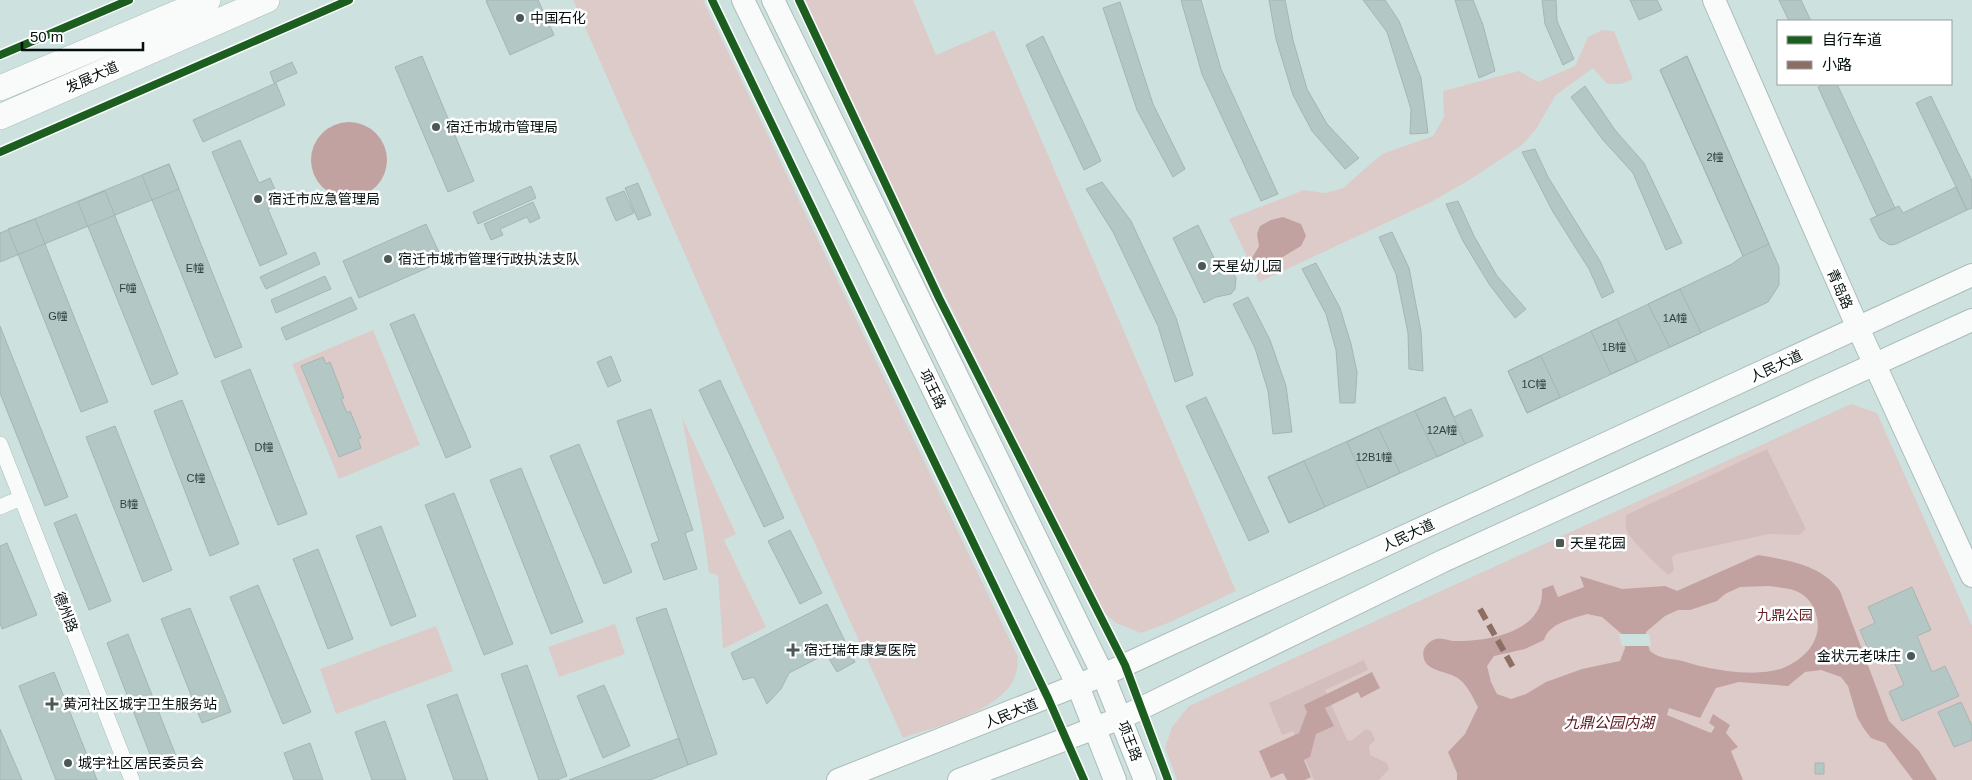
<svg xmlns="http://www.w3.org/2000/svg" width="1972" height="780" font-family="Arial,'Noto Sans SC',sans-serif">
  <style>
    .green { fill: #ddcbca }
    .forest { fill: #d4bebd }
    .water { fill: #c1a2a1; fill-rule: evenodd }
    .pier { fill: #cde2df }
    .building { fill: #b3c8c5; stroke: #a5b5b4 }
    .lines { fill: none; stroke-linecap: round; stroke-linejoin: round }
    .street-casing { stroke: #acbcb9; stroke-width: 16 }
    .secondary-casing { stroke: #acbcb9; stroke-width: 24 }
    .primary-casing { stroke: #acbcb9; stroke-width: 26 }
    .street { stroke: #f8fbfa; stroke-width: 15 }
    .secondary { stroke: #f8fbfa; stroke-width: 22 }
    .primary { stroke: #f8fbfa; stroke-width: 25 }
    .quiet { stroke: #8d6e63; stroke-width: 6; stroke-dasharray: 12 6; stroke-linecap: butt }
    .cycleway-casing { stroke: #fff; stroke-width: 11 }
    .cycleway { stroke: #1b5e20; stroke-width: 8 }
    .poi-dot { fill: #4a5956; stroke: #fff; stroke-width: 2 }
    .labels { text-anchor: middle; stroke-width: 5; stroke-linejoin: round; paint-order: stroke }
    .number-label { font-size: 11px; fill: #313f3d }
    .poi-label { font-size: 14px; fill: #030f0d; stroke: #fff; text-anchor: start }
    .street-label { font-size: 14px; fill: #030f0d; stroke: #fff }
    .park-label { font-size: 14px; fill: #682429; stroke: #fff }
    .water-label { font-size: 15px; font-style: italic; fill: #5a171e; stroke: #fff }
  </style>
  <rect width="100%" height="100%" fill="#cde2df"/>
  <path class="green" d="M573 0H703L1018 657C1017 662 1018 668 1016 673 1007 710 934 727 903 738L732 361Z
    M802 0H913L936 55 994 30 1236 591 1168 623 1141 633 1116 623 1103 612 844 93Z
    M1602 30 1614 31 1633 79 1621 84H1607L1593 68 1556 95 1536 129 1522 145 1471 179 1431 202 1259 282 1229 219 1304 190 1325 193 1343 188 1382 154 1433 136 1444 117 1443 91 1519 71 1538 82 1575 66 1588 37Z
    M373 330 420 445 339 479 292 364Z
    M1851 404 1877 413 1972 626V780H1177L1165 748 1172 727 1189 706Z
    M682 417 736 534 724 540 766 627 723 649 718 575 709 573 704 537Z
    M615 624 625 654 559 677 548 647Z
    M436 626 453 671 336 714 320 669Z"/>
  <path class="forest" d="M1767 449 1806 529 1799 535 1769 534 1676 554 1672 557 1674 570 1669 575C1662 571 1629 538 1627 531 1625 527 1626 520 1626 515Z
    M1364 660 1368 670 1325 690 1347 740 1351 741 1366 729 1371 731 1375 740 1369 746 1370 755 1387 763 1389 769 1379 780H1314L1293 731 1282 735 1269 703Z"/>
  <path class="water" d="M311 160a38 38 0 1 1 76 0a38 38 0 1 1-76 0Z
    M1283 217 1301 224 1306 236 1301 246 1261 270 1253 268 1252 258 1259 246 1257 234 1260 226 1271 220Z
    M1758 555C1787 560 1822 565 1840 591L1889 721 1919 751 1937 780H1913L1885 743 1871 738 1864 729 1857 717 1848 686 1841 677 1821 670 1805 672 1788 686 1739 682 1716 688 1700 718 1669 708 1667 715 1711 733 1715 727 1709 723 1713 714 1730 725 1726 733 1738 747 1731 751 1743 780H1457V773L1448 752 1465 734 1478 707C1473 698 1468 686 1459 679 1449 671 1428 672 1424 659 1421 649 1427 642 1436 639 1442 637 1449 641 1455 641 1487 642 1545 632 1542 589L1553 585 1558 597 1584 587 1580 576 1622 589 1665 586 1677 591ZM1770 586C1779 588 1792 588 1800 593 1807 597 1811 602 1814 609 1826 635 1808 658 1783 668 1759 678 1710 670 1686 662 1673 658 1661 660 1650 651L1646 639V632L1665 616 1678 610H1690L1717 601 1725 594 1740 587ZM1587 614 1602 617 1624 636 1625 648 1620 661 1582 669 1546 682 1526 694 1511 699 1497 694 1491 682 1487 666 1494 656 1525 649 1544 640C1549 623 1572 619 1587 614Z
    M1372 672 1380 688 1361 698 1358 692 1325 708 1334 726 1316 734 1310 757 1304 760 1311 777 1305 780H1287L1283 773 1271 778 1259 751 1299 733 1307 712 1304 705Z"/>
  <path class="pier" d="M1619 634H1649L1651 646H1622Z"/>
  <path class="building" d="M488 0H538L554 35 510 55 486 1Z
    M1181 0H1201L1221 69 1278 194 1261 201 1202 74Z
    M1269 0H1285L1293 40 1307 89 1327 124 1359 158 1345 169 1312 131 1293 95 1276 39Z
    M1363 0H1385L1399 21 1421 78 1428 133 1410 134 1411 109 1387 32Z
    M1455 0H1473L1483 25 1495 71 1479 78Z
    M1542 0H1556L1557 21 1574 59 1563 65 1545 24Z
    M1630 0H1657L1662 10 1639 20Z
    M1779 0H1801L1811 21H1789Z
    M1120 2 1153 104 1185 169 1173 177 1137 110 1103 8Z
    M1043 36 1101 161 1084 170 1026 45Z
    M422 56 474 181 448 192 395 67Z
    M1687 56 1779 267V285L1768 302 1527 413 1508 371 1732 264 1743 256 1660 70Z
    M1687 56 1769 244 1743 256 1660 70Z
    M292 62 297 73 274 83 270 72Z
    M276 83 285 105 203 142 193 120Z
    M1824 84H1837L1895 208 1877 216 1818 87Z
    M1585 86 1615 130 1644 163 1682 243 1666 250 1633 173 1603 140 1571 97Z
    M1931 96 1972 181V208L1967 210 1916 103Z
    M240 140 259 183 270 178 281 203 268 209 287 254 260 266 212 152Z
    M1535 149 1548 177 1600 261 1614 292 1602 298 1589 269 1553 212 1522 152Z
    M169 164 242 347 215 358 142 175Z
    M169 164 179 189 0 262V233Z
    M1102 182 1131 221 1176 318 1193 375 1175 382 1158 326 1113 232 1086 189Z
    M638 183 651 215 638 220 625 188Z
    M531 186 536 198 478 224 473 212Z
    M1956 187 1967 210 1896 244 1890 245 1880 239 1870 219 1899 206 1903 213Z
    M105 191 178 374 152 385 78 202Z
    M624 191 634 213 616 221 606 198Z
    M1458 201 1474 236 1497 276 1526 309 1515 318 1489 284 1463 241 1446 204Z
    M533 202 540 218 530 223 527 217 500 229 503 235 491 240 484 224Z
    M35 219 108 402 81 412 8 229Z
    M426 224 443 261 359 298 343 261Z
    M1198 225 1220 270 1226 269 1232 271 1236 278 1235 289 1231 294 1216 297 1204 303 1173 238Z
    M1392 232 1409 268 1421 331 1423 371 1409 369 1408 333 1396 274 1379 237Z
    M315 252 320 264 266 289 260 277Z
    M1316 263 1340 308 1351 344 1357 372 1355 403H1340L1336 350 1326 314 1302 269Z
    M325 276 331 289 276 313 271 300Z
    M1680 289 1701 333 1670 347 1648 304Z
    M351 297 357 309 286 340 281 328Z
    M1248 297 1270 340 1286 386 1292 432 1273 434 1268 391 1255 348 1233 304Z
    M414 314 471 447 446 458 390 324Z
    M1617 319 1637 362 1611 374 1591 331Z
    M0 326 68 497 45 506 0 393Z
    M611 356 621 381 608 387 597 362Z
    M1541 356 1560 397 1527 413 1508 371Z
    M323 357 326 364 330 362 344 398 341 399 347 413 350 411 361 438 358 439 361 448 339 457 301 366Z
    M250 369 307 514 278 525 221 381Z
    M720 380 784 518 764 527 699 390Z
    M1206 397 1269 532 1249 541 1186 406Z
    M1445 397 1454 417 1471 409 1483 436 1289 523 1268 477Z
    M1445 397 1465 444 1437 457 1415 411Z
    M182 400 239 544 210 556 154 411Z
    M651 409 693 530 685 533 697 569 664 580 651 544 659 541 617 421Z
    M115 426 172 570 143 582 86 437Z
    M1378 427 1400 473 1368 488 1347 442Z
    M579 444 632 572 604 584 550 456Z
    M1304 461 1325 507 1289 523 1268 477Z
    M521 468 583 622 551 634 490 480Z
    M454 493 513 644 484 655 425 505Z
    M76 514 111 601 89 610 54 523Z
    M381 526 416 616 391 626 356 536Z
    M790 530 822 593 800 604 768 541Z
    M7 543 37 615 2 629 0 623V546Z
    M318 549 353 639 328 649 293 559Z
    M258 585 311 712 283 724 230 597Z
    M1912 587 1931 630 1917 636 1932 672 1945 666 1959 696 1902 721 1889 692 1904 685 1889 650 1872 658 1860 630 1875 623 1868 607Z
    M827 604 855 662 837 672 826 654 789 673 781 689 767 704 754 677 743 680 731 653Z
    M190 608 231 712 202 723 161 619Z
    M666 608 717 754 688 765 636 618Z
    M128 634 178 761 156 770 107 643Z
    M527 665 567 776 557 780H539L501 674Z
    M54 672 97 780H56L19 686Z
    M604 685 630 746 603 758 577 696Z
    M457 694 488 780H454L427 705Z
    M1961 702 1972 726V740L1954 747 1938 712Z
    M385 721 406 780H372L355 732Z
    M0 729 22 780H0Z
    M679 738 688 765 650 780H569Z
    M310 743 323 780H294L284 753Z
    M1815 763H1824V774H1815Z"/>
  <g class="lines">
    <g class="street-casing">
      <path id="street" d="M0 444 132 780
        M0 507 21 498"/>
    </g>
    <g class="secondary-casing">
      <path id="secondary" d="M743 0 1078 686 1115 780
        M773 0 1103 675 1145 780
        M1714 0 1858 328 1972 576
        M838 780 1103 675 1972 275
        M959 780 1121 718 1443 561 1972 320"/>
    </g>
    <g class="primary-casing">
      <path id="primary" d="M0 88 208 0
        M0 117 267 0"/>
    </g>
    <use href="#street" class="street"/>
    <use href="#secondary" class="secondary"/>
    <use href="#primary" class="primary"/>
    <path class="quiet" d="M1480 609 1515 671"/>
    <g class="cycleway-casing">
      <path id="cycleway" d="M712 0 1048 698 1084 780
        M799 0 939 298 1125 665 1168 780
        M0 55 129 0
        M0 152 349 0"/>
    </g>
    <use href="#cycleway" class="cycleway"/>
  </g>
  <g class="poi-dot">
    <circle cx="520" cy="18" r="5"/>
    <circle cx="436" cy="127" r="5"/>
    <circle cx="258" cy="199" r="5"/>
    <circle cx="388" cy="259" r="5"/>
    <circle cx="1202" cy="266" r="5"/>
    <rect x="1555" y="538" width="10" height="10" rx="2.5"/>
    <path d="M790.5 642.5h5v5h5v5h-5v5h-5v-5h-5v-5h5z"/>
    <circle cx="1911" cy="656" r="5"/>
    <path d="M49.5 696.5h5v5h5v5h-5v5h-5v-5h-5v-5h5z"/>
    <circle cx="68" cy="763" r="5"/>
  </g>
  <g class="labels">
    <g class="number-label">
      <text x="1715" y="161">2幢</text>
      <text x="195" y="272">E幢</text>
      <text x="128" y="292">F幢</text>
      <text x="58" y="320">G幢</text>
      <text x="1675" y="322">1A幢</text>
      <text x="1614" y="351">1B幢</text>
      <text x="1534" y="388">1C幢</text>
      <text x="1442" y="434">12A幢</text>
      <text x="264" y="451">D幢</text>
      <text x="1374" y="461">12B1幢</text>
      <text x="196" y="482">C幢</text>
      <text x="129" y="508">B幢</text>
    </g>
    <g class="poi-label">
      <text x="530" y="23">中国石化</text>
      <text x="446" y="132">宿迁市城市管理局</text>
      <text x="268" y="204">宿迁市应急管理局</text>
      <text x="398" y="264">宿迁市城市管理行政执法支队</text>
      <text x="1212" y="271">天星幼儿园</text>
      <text x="1570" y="548">天星花园</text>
      <text x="804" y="655">宿迁瑞年康复医院</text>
      <text x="1901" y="661" text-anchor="end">金状元老味庄</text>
      <text x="63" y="709">黄河社区城宇卫生服务站</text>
      <text x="78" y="768">城宇社区居民委员会</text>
    </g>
    <g class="street-label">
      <text transform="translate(92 77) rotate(-24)" y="5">发展大道</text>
      <text transform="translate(1840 289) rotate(66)" y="5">青岛路</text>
      <text transform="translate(1776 366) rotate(-25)" y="5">人民大道</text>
      <text transform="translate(933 389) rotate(64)" y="5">项王路</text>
      <text transform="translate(1408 535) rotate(-25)" y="5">人民大道</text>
      <text transform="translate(66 612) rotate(69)" y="5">德州路</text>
      <text transform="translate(1011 713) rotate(-22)" y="5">人民大道</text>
      <text transform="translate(1130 741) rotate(69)" y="5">项王路</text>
    </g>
    <g class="park-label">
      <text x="1785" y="620">九鼎公园</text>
    </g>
    <g class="water-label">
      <text x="1609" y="728">九鼎公园内湖</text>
    </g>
  </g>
  <rect x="1777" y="20" width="175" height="65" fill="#ffffff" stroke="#9a9f9e"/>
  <rect x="1787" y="36" width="25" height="8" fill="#1b5e20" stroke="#9a9f9e"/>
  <text x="1822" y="45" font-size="15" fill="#030f0d">自行车道</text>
  <rect x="1787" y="61" width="25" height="8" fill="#8d6e63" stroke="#9a9f9e"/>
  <text x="1822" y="70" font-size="15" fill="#030f0d">小路</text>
  <path d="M22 42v8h121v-8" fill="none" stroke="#030f0d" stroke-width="2.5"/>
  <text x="30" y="42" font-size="15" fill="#030f0d" stroke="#ffffff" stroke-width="4" paint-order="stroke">50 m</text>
</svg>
